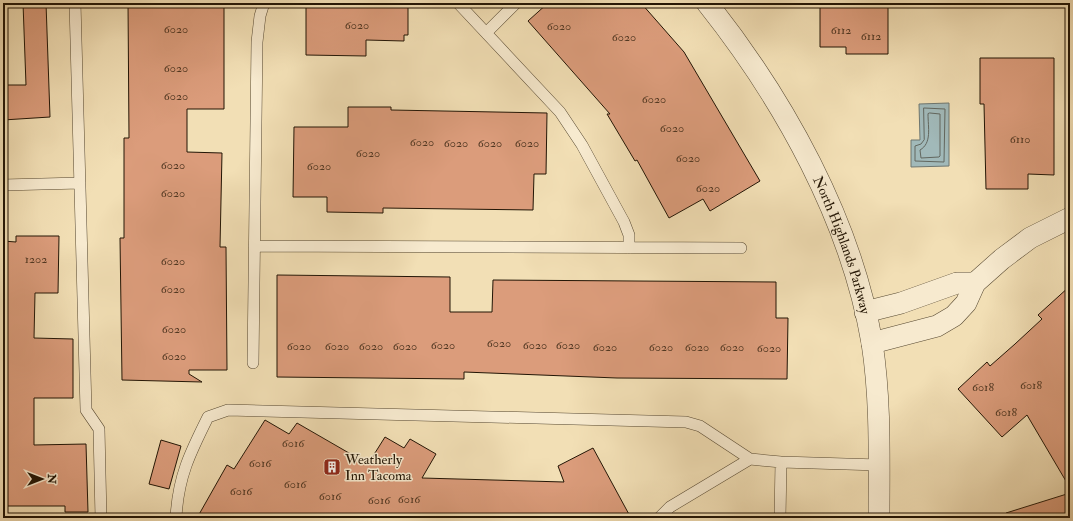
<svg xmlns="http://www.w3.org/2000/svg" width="1073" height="521" font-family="'IM FELL Double Pica',serif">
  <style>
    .water { fill: #a1b9b9; stroke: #6e7771 }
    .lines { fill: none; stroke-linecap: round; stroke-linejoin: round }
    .shore { stroke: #62675f; stroke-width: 1 }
    .building { fill: #db9c7b; stroke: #221505 }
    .service-casing { stroke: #564831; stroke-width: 12 }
    .minor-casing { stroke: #564831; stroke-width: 22 }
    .service { stroke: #f7eacf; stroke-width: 11 }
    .minor { stroke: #f7eacf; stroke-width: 21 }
    .labels { text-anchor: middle; stroke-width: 3; stroke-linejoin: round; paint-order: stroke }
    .number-label { font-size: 12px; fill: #503722 }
    .street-label { font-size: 14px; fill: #221505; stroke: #f7eacf }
    .poi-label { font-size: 14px; fill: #221505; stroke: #f7eacf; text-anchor: start }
  </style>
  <rect width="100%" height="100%" fill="#f2dfb5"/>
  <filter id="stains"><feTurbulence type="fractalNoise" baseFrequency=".005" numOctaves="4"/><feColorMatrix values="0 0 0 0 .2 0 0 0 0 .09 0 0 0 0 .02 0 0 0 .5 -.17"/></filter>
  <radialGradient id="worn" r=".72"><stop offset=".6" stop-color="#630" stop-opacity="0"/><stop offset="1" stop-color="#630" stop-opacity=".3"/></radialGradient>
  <path class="water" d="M949 103V166L911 167V140H920L919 104Z"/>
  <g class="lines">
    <path class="shore" d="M924 108 945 109 944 162 915 161V146L921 144 924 140Z
      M930 113 940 114V156L939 157 921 158 920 150C932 143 928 128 928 114Z"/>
  </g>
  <path class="building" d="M23 3H46L50 117 3 120V85H26Z
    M128 3H224V109H187V152L222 153 220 247H226L227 370H189V374L202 382 122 380 120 238H124V138H129Z
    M306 3H408V35H404V41L366 40V56L306 55Z
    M548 3H641L684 52 760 181 710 211 703 199 669 218 637 160 635 161 607 114H610L528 21Z
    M820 3H888V54H846V47H820Z
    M980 58H1054V175L1028 174V189H986L984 104H980Z
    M348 107H391V110L547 113 546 174H534L533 210 383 208V213L327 212V197H293L294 127H348Z
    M16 236H59L58 293H35L34 338 73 339V398H34V445L86 444 88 512H65V506H3V241L16 242Z
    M277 275 450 277V312H492L493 280 776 282V318H788L787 379 617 378 464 372V379L277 377Z
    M1070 286V488L1027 415 1002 437 958 389 987 362 990 366 1015 344 1042 319 1038 315Z
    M265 420 289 434 297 423 368 464 385 437 404 448 410 439 436 454 422 478 564 482 558 466 593 448 631 518H197L227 465 234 469Z
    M161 440 181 446 169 489 149 484Z
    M1070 493V518H1007L1006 513Z"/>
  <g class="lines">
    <g class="service-casing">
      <path id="service" d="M75 3 86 410 99 429 101 518
        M458 3 560 112 582 145 624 222 629 235V248
        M487 32 516 3
        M3 185 80 183
        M254 246 741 248
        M253 363 257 42 260 16 264 3
        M176 518C178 477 190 453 208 417L228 410 686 422 700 426 750 459 781 462 879 465
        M659 518 670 507 750 459
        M780 518 781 462"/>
    </g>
    <g class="minor-casing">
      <g id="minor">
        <path id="s1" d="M707 3C784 100 851 220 872 343 881 401 879 460 879 518"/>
        <path d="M865 312 901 303 957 283H975"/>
        <path d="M872 343 937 326 954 316 966 303 975 283 1002 259 1030 238 1070 218"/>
      </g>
    </g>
    <use href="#service" class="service"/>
    <use href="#minor" class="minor"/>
  </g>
  <defs>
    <g id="building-square" transform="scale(0.9)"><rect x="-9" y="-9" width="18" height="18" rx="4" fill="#8f2418" stroke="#f7eacf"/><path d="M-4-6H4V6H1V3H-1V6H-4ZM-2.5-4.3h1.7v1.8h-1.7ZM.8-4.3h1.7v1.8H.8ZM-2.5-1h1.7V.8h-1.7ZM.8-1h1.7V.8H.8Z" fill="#fff"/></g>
  </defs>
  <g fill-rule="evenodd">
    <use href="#building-square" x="332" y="467"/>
  </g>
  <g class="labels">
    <g class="number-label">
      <text x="357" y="29">6020</text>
      <text x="559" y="30">6020</text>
      <text x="176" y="33">6020</text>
      <text x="841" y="34">6112</text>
      <text x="871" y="40">6112</text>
      <text x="624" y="41">6020</text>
      <text x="176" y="72">6020</text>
      <text x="176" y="100">6020</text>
      <text x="654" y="103">6020</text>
      <text x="672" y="132">6020</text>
      <text x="1020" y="143">6110</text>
      <text x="422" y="146">6020</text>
      <text x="456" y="147">6020</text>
      <text x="490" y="147">6020</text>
      <text x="527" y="147">6020</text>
      <text x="368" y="157">6020</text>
      <text x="688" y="162">6020</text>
      <text x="173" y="169">6020</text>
      <text x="319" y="170">6020</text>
      <text x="708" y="192">6020</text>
      <text x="173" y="197">6020</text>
      <text x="36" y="263">1202</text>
      <text x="173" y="265">6020</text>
      <text x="173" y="293">6020</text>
      <text x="174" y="333">6020</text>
      <text x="499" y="347">6020</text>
      <text x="443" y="349">6020</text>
      <text x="535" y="349">6020</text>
      <text x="568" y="349">6020</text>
      <text x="299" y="350">6020</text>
      <text x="337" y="350">6020</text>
      <text x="371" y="350">6020</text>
      <text x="405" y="350">6020</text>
      <text x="605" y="351">6020</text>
      <text x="661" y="351">6020</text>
      <text x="697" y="351">6020</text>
      <text x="732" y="351">6020</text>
      <text x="769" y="352">6020</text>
      <text x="174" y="360">6020</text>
      <text x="1031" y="389">6018</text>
      <text x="983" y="391">6018</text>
      <text x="1006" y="416">6018</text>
      <text x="293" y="447">6016</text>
      <text x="260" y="467">6016</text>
      <text x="295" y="488">6016</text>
      <text x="241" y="495">6016</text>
      <text x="330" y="500">6016</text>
      <text x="409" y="503">6016</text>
      <text x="379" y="504">6016</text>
    </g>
    <g class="street-label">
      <text dy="5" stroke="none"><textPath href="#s1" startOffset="279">North Highlands Parkway</textPath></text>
    </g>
    <g class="poi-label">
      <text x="345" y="464">Weatherly<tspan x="345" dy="16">Inn Tacoma</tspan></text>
    </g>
  </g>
  <rect width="1073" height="521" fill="none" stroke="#f2dfb5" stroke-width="16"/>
  <rect x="4" y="4" width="1065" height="513" fill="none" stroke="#221505" stroke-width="2"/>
  <rect x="8" y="8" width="1057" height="505" fill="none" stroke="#221505"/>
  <g transform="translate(42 479) rotate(90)" stroke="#f7eacf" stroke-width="3" paint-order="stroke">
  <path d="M0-3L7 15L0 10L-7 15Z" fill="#221505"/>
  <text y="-6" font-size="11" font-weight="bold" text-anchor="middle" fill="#221505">N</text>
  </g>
  <rect width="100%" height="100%" filter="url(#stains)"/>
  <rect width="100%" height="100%" fill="url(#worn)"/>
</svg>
